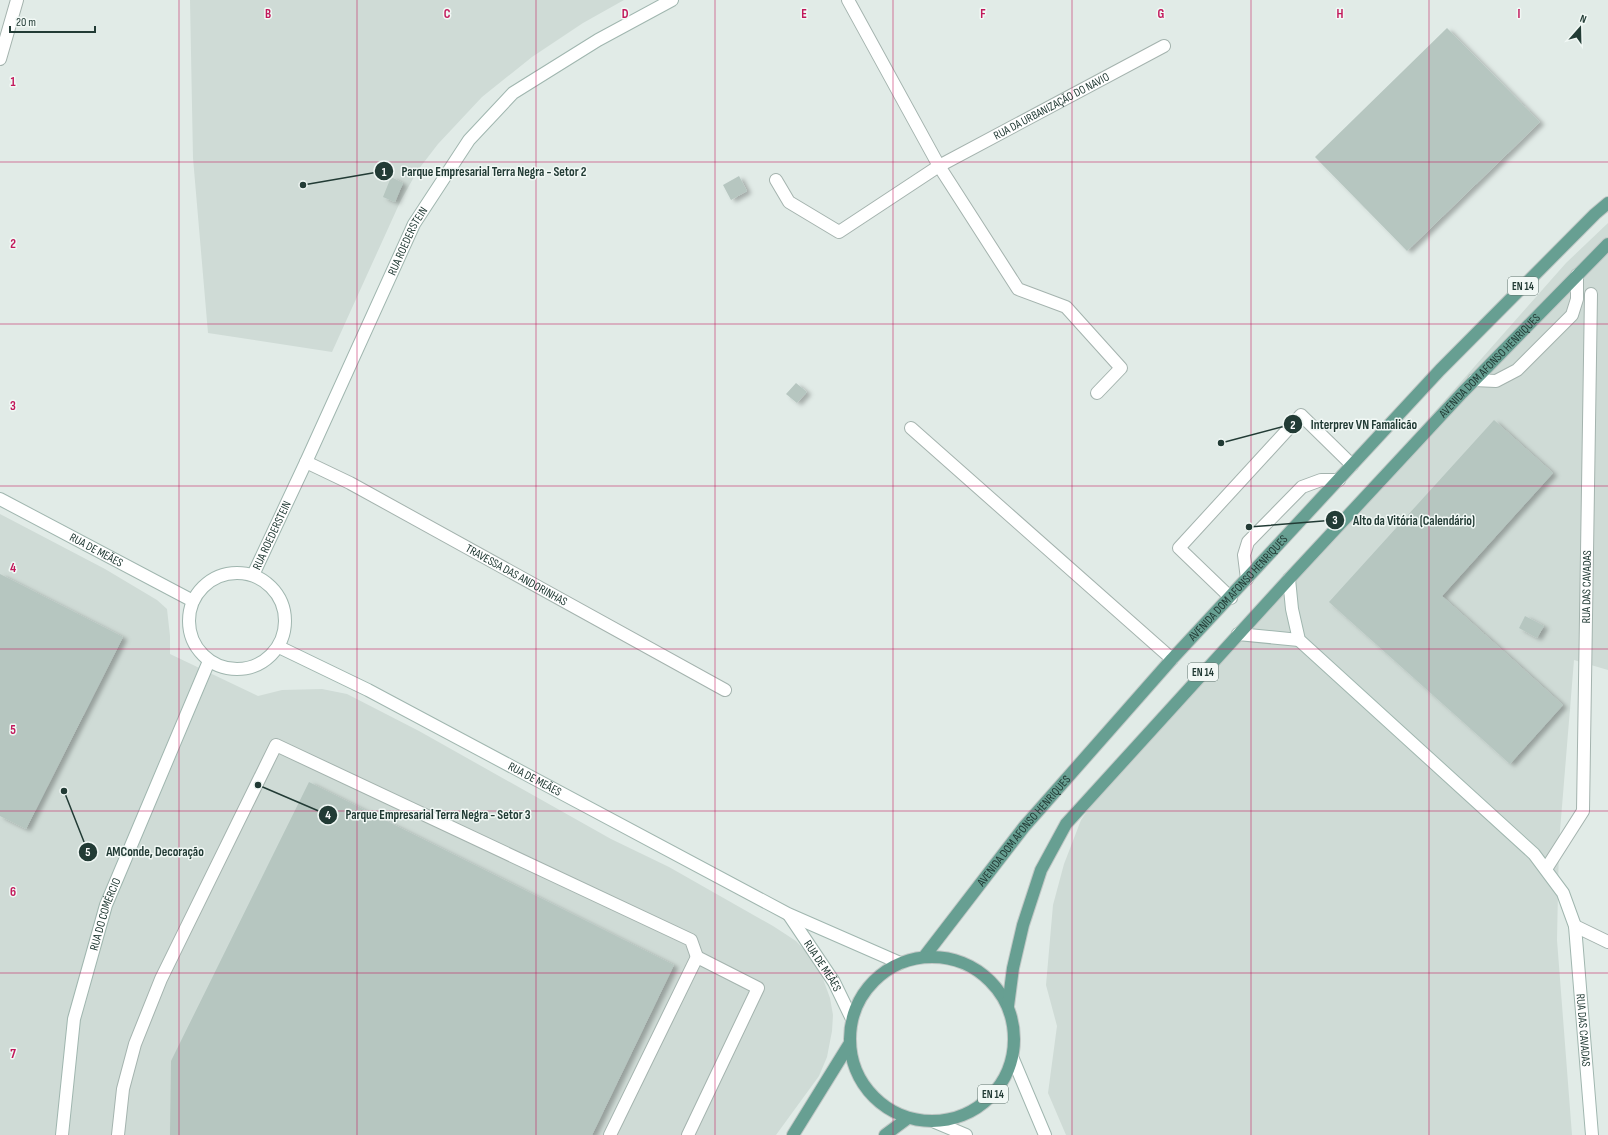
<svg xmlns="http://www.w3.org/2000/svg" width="1608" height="1135" font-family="'Sofia Sans Condensed',sans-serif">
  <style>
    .built { fill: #cfdbd6 }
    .building { fill: #b6c6c0; filter: url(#shadow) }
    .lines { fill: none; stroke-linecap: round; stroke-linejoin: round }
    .lane-casing { stroke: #a4b3ae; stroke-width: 14 }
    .street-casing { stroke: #a4b3ae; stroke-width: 14 }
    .secondary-casing { stroke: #a0b6af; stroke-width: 14 }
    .primary-casing { stroke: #c1c8c6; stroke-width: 14 }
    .lane { stroke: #fff; stroke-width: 12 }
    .street { stroke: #fff; stroke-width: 12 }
    .secondary { stroke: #fff; stroke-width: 12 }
    .primary { stroke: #679f92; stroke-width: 12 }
    .grid { fill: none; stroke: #c2185b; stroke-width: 1; stroke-opacity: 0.55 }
    .labels { text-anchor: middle; stroke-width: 3; stroke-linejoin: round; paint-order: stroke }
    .shield { fill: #f1f8f5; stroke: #60746f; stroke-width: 1 }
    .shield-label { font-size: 11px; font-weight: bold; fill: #223b35 }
    .street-label { font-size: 12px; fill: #223b35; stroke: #f1f8f5 }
    .grid-label { font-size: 13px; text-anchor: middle; font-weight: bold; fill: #c2185b; stroke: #f1f8f5; stroke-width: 3; stroke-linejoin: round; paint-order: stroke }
    .leader { fill: none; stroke: #223b35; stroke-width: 1.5 }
    .callout-dot { fill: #223b35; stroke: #f1f8f5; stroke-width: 1.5 }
    .mark-label { font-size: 12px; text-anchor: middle; font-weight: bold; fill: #fff }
    .callout-label { font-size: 13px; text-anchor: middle; font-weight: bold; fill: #223b35; stroke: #f1f8f5; stroke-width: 3; stroke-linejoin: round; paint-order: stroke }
  </style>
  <defs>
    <filter id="shadow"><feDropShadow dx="4.5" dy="2.5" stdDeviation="2" flood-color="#0004"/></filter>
  </defs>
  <rect width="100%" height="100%" fill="#e1ebe7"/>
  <path class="built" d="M190 0H624L583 23 532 57 482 97 438 144 418 170 401 200 332 352 208 333 193 158Z
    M1608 223V670L1574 660 1559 843 1557 940 1572 1135H1066L1048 1093 1057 1026 1046 985 1053 905 1064 864 1081 820 1119 763 1277 590 1566 263Z
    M0 514 105 569 157 600 167 609 170 636V654L258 696 282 690 322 689 347 694 419 731 611 839 669 867 773 926 796 941 810 956 822 976 830 998 833 1015 832 1031 827 1057 819 1076 776 1135H0Z"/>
  <path class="building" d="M1447 28 1540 122 1407 251 1315 157Z
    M739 176 747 191 731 200 723 185Z
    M391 177 403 183 395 202 383 197Z
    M796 383 807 392 797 403 786 394Z
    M1494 420 1553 473 1442 596 1563 705 1510 764 1329 602Z
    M0 574 123 637 26 829 0 816Z
    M1525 616 1544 626 1537 638 1519 628Z
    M309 782 674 965 592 1135H170L171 1061Z"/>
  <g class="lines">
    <g class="lane-casing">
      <g id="lane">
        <path d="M1474 380 1496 381 1517 370 1572 315 1577 299V275"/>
        <path d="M911 428 1172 659"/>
        <path d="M1247 579 1244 555 1248 542 1302 487 1321 480H1339"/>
        <path d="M1231 598 1179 548 1301 415 1352 465"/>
        <path id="s1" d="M1546 869 1583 811 1591 294"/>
        <path d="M118 1135 123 1089 135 1044 161 979 276 745 691 940 697 957"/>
        <path d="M610 1135 697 957 758 988 688 1135"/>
      </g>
    </g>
    <g class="street-casing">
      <g id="street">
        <path d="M848 0 939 166 1018 289 1066 307 1121 368 1097 393"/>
        <path d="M0 59 17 0"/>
        <path id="s2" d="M776 180 789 202 839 232 939 166 1164 46"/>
        <path id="s3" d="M306 462 350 483 725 690"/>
        <path d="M1575 926 1608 942"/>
      </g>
    </g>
    <g class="secondary-casing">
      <g id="secondary">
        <path id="s4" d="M0 499 193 601"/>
        <circle cx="237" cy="621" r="48"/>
        <path id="s5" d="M253 575 306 462 414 224 469 140 513 93 598 40 672 0"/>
        <path id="s6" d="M1289 579 1292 609 1299 640 1534 854 1563 893 1575 926 1592 1135"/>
        <path d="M1238 634 1299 640"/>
        <path id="s7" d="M279 647 368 690 788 914 900 963"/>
        <path id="s8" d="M789 915 834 982 852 1019"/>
        <path d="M1013 1059 1045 1135"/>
        <path d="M935 1122 966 1135"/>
        <path id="s9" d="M62 1135 74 1019 106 905 209 661"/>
      </g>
    </g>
    <g class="primary-casing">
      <g id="primary">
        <path id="s10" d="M924 957 1024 827 1172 659 1440 370 1595 214 1608 203"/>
        <circle cx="932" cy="1039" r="82"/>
        <path id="s11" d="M1008 1006 1013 968 1023 925 1041 870 1066 824 1289 579 1462 393 1608 244"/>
        <path d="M793 1135 850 1043"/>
        <path d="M885 1135 908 1118"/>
      </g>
    </g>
    <use href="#lane" class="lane"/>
    <use href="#street" class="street"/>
    <use href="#secondary" class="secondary"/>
    <use href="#primary" class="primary"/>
  </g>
  <path class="grid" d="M179 0V1135M357 0V1135M536 0V1135M715 0V1135M893 0V1135M1072 0V1135M1251 0V1135M1429 0V1135M0 162H1608M0 324H1608M0 486H1608M0 649H1608M0 811H1608M0 973H1608"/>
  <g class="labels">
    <g class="shield">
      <rect x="1508" y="277" width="30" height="18" rx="3"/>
      <rect x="1188" y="663" width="30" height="18" rx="3"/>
      <rect x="978" y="1085" width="30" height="18" rx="3"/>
    </g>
    <g class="shield-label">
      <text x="1523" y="290">EN 14</text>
      <text x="1203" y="676">EN 14</text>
      <text x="993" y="1098">EN 14</text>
    </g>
    <g class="street-label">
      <text dy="4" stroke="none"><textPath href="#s2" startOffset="331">RUA DA URBANIZAÇÃO DO NAVIO</textPath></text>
      <text dy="4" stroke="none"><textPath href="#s5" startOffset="368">RUA ROEDERSTEIN</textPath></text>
      <text dy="4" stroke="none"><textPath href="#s11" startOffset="817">AVENIDA DOM AFONSO HENRIQUES</textPath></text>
      <text dy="4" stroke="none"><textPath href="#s5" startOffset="44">RUA ROEDERSTEIN</textPath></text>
      <text dy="4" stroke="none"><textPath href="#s4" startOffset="109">RUA DE MEÃES</textPath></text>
      <text dy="4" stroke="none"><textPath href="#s3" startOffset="239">TRAVESSA DAS ANDORINHAS</textPath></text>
      <text dy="4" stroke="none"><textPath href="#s1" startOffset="293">RUA DAS CAVADAS</textPath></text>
      <text dy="4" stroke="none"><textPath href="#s10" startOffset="485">AVENIDA DOM AFONSO HENRIQUES</textPath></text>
      <text dy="4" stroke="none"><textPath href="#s7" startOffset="288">RUA DE MEÃES</textPath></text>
      <text dy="4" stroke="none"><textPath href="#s10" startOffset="161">AVENIDA DOM AFONSO HENRIQUES</textPath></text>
      <text dy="4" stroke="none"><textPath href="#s9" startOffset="226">RUA DO COMÉRCIO</textPath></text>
      <text dy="4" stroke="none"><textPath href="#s8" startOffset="61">RUA DE MEÃES</textPath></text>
      <text dy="4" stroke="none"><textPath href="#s6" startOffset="568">RUA DAS CAVADAS</textPath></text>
    </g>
  </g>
  <g class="grid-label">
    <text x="268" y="18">B</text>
    <text x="447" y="18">C</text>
    <text x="625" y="18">D</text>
    <text x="804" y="18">E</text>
    <text x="983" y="18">F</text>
    <text x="1161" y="18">G</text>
    <text x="1340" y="18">H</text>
    <text x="1519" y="18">I</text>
    <text x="13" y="86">1</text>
    <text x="13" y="248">2</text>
    <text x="13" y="410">3</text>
    <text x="13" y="572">4</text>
    <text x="13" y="734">5</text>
    <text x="13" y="896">6</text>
    <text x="13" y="1058">7</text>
  </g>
  <path class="leader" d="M303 185L384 171M1221 443L1293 424M1249 527L1335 520M258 785L328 815M64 791L88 852"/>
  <g class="callout-dot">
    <circle cx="303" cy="185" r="4"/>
    <circle cx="1221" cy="443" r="4"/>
    <circle cx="1249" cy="527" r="4"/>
    <circle cx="258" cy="785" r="4"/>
    <circle cx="64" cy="791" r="4"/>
    <circle cx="384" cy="171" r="10"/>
    <circle cx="1293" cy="424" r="10"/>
    <circle cx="1335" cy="520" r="10"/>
    <circle cx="328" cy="815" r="10"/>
    <circle cx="88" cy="852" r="10"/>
  </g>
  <g class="mark-label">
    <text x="384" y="176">1</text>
    <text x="1293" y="429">2</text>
    <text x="1335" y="524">3</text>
    <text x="328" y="819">4</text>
    <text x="88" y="856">5</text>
  </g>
  <g class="callout-label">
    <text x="494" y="176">Parque Empresarial Terra Negra - Setor 2</text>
    <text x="1364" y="429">Interprev VN Famalicão</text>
    <text x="1414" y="525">Alto da Vitória (Calendário)</text>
    <text x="438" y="819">Parque Empresarial Terra Negra - Setor 3</text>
    <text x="155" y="856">AMConde, Decoração</text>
  </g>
  <g transform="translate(1580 28) rotate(20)" stroke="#f1f8f5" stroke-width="3" paint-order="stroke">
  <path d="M0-3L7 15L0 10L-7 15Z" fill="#223b35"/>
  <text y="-6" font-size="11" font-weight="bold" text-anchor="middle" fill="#223b35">N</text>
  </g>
  <path d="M10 26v6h85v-6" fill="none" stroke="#223b35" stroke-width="2"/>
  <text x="16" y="26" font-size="12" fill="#223b35" stroke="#f1f8f5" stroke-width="3" paint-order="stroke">20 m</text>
</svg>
